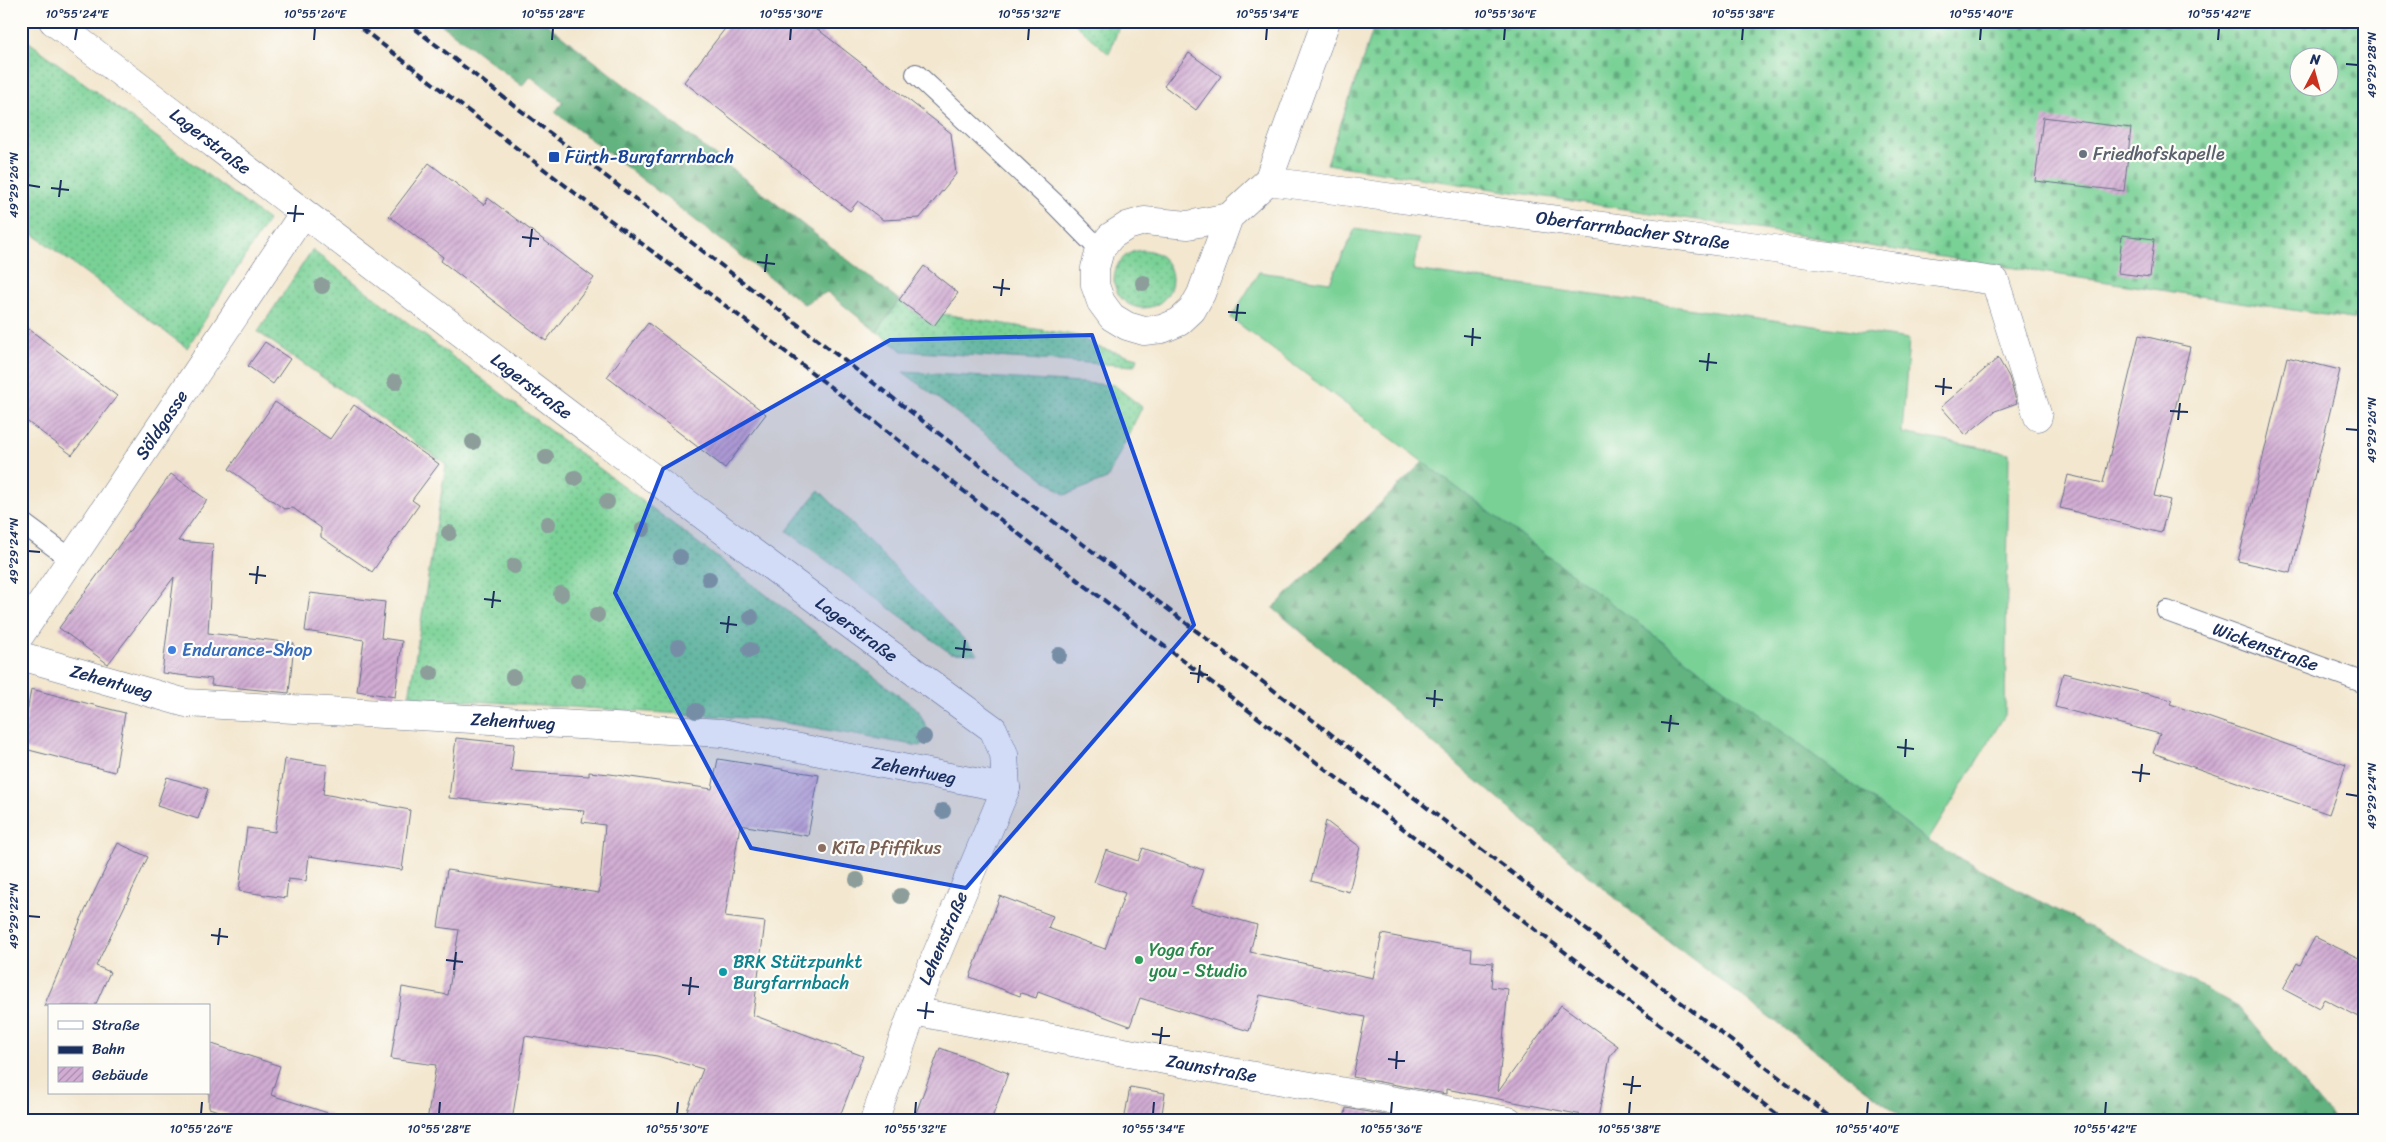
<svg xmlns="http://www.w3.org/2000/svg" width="2386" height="1142" font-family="Sriracha,sans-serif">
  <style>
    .grass { fill: url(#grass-dots); stroke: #4a807a }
    .forest { fill: url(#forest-firs); stroke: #3e716e }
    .cemetery { fill: url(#cemetery-stones); stroke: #4a807a; fill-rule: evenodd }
    .garden { fill: #79d196; stroke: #4a807a }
    .building { fill: url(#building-hatch) }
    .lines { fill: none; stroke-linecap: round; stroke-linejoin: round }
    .lane-casing { stroke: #676f86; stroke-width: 22 }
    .street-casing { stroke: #676f86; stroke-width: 29 }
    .lane { stroke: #fff; stroke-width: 20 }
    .street { stroke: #fff; stroke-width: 28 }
    .rail { stroke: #1b2f5e; stroke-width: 4; stroke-dasharray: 8 4; stroke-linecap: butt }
    .tree { fill: #8c9d9a }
    .marked { fill: #1d4ed8; fill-opacity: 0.2; stroke: #1d4ed8; stroke-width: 4; stroke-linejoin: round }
    .ticks { fill: none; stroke: #1b2f5e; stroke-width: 2 }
    .worship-dot { fill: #6b7280; stroke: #fdfcf7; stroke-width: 2 }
    .transit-dot { fill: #1a4fb4; stroke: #fdfcf7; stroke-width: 2 }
    .shop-dot { fill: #3f7fe0; stroke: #fdfcf7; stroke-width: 2 }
    .education-dot { fill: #8d6e63; stroke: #fdfcf7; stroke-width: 2 }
    .leisure-dot { fill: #2e9e5b; stroke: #fdfcf7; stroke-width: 2 }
    .culture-dot { fill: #0f9aa8; stroke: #fdfcf7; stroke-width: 2 }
    .labels { text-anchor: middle; stroke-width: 4.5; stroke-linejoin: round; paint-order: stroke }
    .street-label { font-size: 18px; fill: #1b2f5e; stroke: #fdfcf7 }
    .worship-label { font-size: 18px; fill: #5b616d; stroke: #fdfcf7; text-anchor: start }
    .transit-label { font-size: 18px; fill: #164399; stroke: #fdfcf7; text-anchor: start }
    .shop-label { font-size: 18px; fill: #366cbe; stroke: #fdfcf7; text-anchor: start }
    .education-label { font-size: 18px; fill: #785e54; stroke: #fdfcf7; text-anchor: start }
    .leisure-label { font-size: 18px; fill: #27864d; stroke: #fdfcf7; text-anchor: start }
    .culture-label { font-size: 18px; fill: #0d838f; stroke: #fdfcf7; text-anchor: start }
    .neatline { fill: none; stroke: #1b2f5e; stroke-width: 2 }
    .ticks-label { font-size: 12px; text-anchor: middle; fill: #1b2f5e }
  </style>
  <defs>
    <pattern id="grass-dots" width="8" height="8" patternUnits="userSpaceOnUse" patternTransform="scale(1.25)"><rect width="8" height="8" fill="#79d196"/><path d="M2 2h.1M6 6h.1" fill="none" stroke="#62aa7e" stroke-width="1.8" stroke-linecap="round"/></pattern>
    <pattern id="forest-firs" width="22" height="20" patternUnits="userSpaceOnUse" patternTransform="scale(1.25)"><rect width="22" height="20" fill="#62b37f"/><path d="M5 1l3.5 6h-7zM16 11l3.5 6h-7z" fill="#50926b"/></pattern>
    <pattern id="cemetery-stones" width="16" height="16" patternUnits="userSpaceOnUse" patternTransform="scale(1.25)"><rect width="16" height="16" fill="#79d196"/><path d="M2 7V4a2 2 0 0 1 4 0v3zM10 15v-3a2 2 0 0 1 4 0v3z" fill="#62aa7e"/></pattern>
    <pattern id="building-hatch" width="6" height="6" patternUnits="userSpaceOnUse" patternTransform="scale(1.25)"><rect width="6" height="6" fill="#d1acd3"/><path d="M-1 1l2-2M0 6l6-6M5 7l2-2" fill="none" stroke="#a98cae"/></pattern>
  </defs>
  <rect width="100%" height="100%" fill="#fdfcf7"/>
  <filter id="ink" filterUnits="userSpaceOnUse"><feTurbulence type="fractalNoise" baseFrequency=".02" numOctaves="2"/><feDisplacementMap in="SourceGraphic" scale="10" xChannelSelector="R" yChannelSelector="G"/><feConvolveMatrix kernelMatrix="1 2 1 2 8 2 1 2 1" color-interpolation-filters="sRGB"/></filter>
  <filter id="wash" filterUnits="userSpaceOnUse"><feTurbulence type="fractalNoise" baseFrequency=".0096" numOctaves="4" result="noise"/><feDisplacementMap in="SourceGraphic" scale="20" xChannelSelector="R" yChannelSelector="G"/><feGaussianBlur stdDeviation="1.12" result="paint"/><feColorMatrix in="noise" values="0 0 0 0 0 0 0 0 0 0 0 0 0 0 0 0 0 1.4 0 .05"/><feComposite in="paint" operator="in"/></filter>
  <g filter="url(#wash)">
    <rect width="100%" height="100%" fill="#f3e7cf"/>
    <path class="grass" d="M1072 21H1121L1109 54Z
      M21 36 268 220 187 348 21 225Z
      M1114 279a29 29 0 1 1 58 0a29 29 0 1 1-58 0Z
      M312 250 918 710 930 734 920 746 762 719 409 697 446 464 258 332Z
      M899 300 933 325 943 314 1079 336 1097 347 1138 358 1134 366 903 351 877 332Z
      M903 372 1114 385 1142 407 1107 479 1065 495Z
      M819 490 956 631 978 654 950 653 787 531Z"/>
    <path class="forest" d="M437 21H543L899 300 877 332 827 292 804 304 555 112 563 102 530 76 522 86Z
      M1423 462 1928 841 2239 1007 2335 1121H1908L1647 925 1273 608Z"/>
    <path class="cemetery" d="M1376 21H2365V321L1327 164ZM2298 58H2328V88H2298Z"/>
    <path class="garden" d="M1355 229 1419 239 1413 270 1909 339 1902 433 2009 453 2005 715 1928 841 1231 318 1259 272 1330 282Z"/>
    <g id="blocks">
      <path class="building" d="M731 21H807L951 133 956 174 920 218 883 220 858 201 850 211 684 82Z
        M1189 53 1221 76 1196 110 1164 86Z
        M2043 117 2131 128 2124 191 2035 181Z
        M429 163 484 205 488 198 594 278 546 341 441 261 443 257 389 216Z
        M2122 235 2154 239 2150 277 2118 273Z
        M924 266 958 293 934 326 899 300Z
        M21 323 117 396 72 455 21 417Z
        M648 323 766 414 725 468 607 377Z
        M2139 335 2190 347 2154 496 2170 500 2161 533 2060 508 2068 475 2103 483Z
        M265 342 290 359 273 384 248 366Z
        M2287 357 2340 370 2291 573 2238 561Z
        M1998 358 2009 377 2017 403 1995 411 1966 435 1941 407Z
        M275 402 330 439 354 405 439 464 412 500 419 505 372 572 321 537V528L293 508 284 509 229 469Z
        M171 474 207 500 178 541 213 544 208 633 294 643 289 693 211 685 212 679 162 673 174 577 108 664 59 628Z
        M310 593 385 602 381 638 402 641 395 697 357 691 364 640 305 631Z
        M2063 673 2172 700 2170 704 2346 765 2329 814 2153 753 2160 734 2055 707Z
        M31 689 125 713 115 772 21 748Z
        M456 738 514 744 511 771 589 776V772L610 774 712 789 718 759 819 775 808 836 740 825 725 917 765 922 753 1015 863 1056 838 1121H683L703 1069 657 1056 525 1036 512 1121H427L436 1065 391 1059 402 987 448 995 459 930 438 927 447 870 599 893 605 825 582 822 584 811 449 798Z
        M285 759 327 765 323 794 410 810 402 870 309 856 306 881 288 879 286 898 239 891 247 828 275 832Z
        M167 777 208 789 198 819 157 806Z
        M1326 821 1360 847 1349 892 1311 881Z
        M118 843 148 857 96 966 110 972 95 1006H44L81 919Z
        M1143 848 1203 870 1190 906 1257 925 1250 952 1373 978 1382 934 1444 946 1472 949 1471 961 1493 963 1491 987 1508 989 1498 1092 1561 1005 1618 1046 1610 1057 1598 1118 1446 1089V1094L1353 1077 1365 1017 1260 995 1249 1031 1140 998 1130 1026 1038 992 1036 998 1021 993 1020 996 970 977 1000 896 1053 916 1048 928 1105 949 1125 893 1094 882 1106 850 1138 861Z
        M2315 937 2365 961V1020L2324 999 2319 1008 2283 989 2297 963 2300 965Z
        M209 1043 280 1066 271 1095 331 1114 330 1121H249L209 1108Z
        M940 1048 1008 1073 991 1121H913Z
        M1130 1087 1165 1093 1161 1121H1124Z
        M1346 1108 1418 1121H1344Z"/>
    </g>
  </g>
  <g filter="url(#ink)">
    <use href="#blocks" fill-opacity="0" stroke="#676f86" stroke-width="1"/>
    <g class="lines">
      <g class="lane-casing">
        <g id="lane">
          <path d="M916 74 1054 203 1100 250"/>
          <path d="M21 522 71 559"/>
          <path id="s1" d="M2167 611 2365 683"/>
        </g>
      </g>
      <g class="street-casing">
        <g id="street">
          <path id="s2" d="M53 21C365 259 675 499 993 729L1004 754 1006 788 913 1011 874 1121"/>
          <path id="s3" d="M1268 181 1781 250 1995 281 2038 417"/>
          <path d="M1229 217 1188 225 1144 221 1127 226 1111 236 1100 250 1095 268V285L1101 302 1112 317 1127 326 1144 331 1162 329 1179 322 1192 310 1201 294 1229 217 1268 181 1326 21"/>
          <path id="s4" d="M21 634 303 214"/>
          <path id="s5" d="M21 656 186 703 722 733 1006 788"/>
          <path id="s6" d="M913 1011 1170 1061 1509 1121"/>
        </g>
      </g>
      <use href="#lane" class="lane"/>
      <use href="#street" class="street"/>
      <path class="rail" d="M352 21 606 217 746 321 1079 581 1786 1121
        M405 21 968 456 1836 1121"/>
    </g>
    <g class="tree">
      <circle cx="1143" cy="283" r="8"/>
      <circle cx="322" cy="286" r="8"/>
      <circle cx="395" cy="382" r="8"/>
      <circle cx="473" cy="442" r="8"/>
      <circle cx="546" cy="457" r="8"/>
      <circle cx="575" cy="478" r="8"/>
      <circle cx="607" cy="502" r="8"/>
      <circle cx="548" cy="524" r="8"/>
      <circle cx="643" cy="529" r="8"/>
      <circle cx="449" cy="533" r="8"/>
      <circle cx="680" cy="557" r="8"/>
      <circle cx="514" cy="566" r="8"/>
      <circle cx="709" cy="579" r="8"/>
      <circle cx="561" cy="594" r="8"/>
      <circle cx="597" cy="615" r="8"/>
      <circle cx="751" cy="617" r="8"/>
      <circle cx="678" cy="647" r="8"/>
      <circle cx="750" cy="650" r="8"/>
      <circle cx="1059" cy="655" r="8"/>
      <circle cx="431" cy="673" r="8"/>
      <circle cx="513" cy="677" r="8"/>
      <circle cx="578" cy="681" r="8"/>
      <circle cx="696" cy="711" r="8"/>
      <circle cx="924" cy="737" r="8"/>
      <circle cx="943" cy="811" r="8"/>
      <circle cx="857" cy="880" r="8"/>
      <circle cx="901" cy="896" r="8"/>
    </g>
  </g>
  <path class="marked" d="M1092 335 1194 625 966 888 751 848 615 593 663 469 890 340Z"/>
  <path class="ticks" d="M75 40 77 28M314 40 315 28M552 40 553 28M790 40 791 28M1028 40 1029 28M1266 40 1267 28M1504 40 1505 28M1742 40 1743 28M1980 40 1981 28M2218 40 2219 28M2346 64 2358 65M28 185 40 187M51 188 69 190M59 197 61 180M287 213 304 214M294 222 296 205M522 237 539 239M530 247 532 229M757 262 775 264M765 272 767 254M993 287 1010 289M1001 296 1003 279M1228 312 1246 313M1236 321 1238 304M1464 336 1481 338M1472 346 1473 328M1699 361 1717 363M1707 371 1709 353M1935 386 1952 388M1943 395 1944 378M2170 411 2188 412M2178 420 2180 403M2346 429 2358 430M28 551 40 552M249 574 266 576M256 584 258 566M484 599 501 601M492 608 494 591M720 623 737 625M727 633 729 616M955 648 972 650M963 658 965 640M1190 673 1208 675M1198 683 1200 665M1426 698 1443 700M1434 707 1435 690M1661 722 1679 724M1669 732 1671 715M1897 747 1914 749M1905 757 1906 739M2132 772 2150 774M2140 782 2142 764M2346 794 2358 796M28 916 40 917M211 935 228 937M218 945 220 928M446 960 463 962M454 970 456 952M682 985 699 987M689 995 691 977M917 1010 934 1012M925 1019 927 1002M1152 1034 1170 1036M1160 1044 1162 1027M1388 1059 1405 1061M1396 1069 1397 1051M1623 1084 1641 1086M1631 1094 1633 1076M201 1114 202 1102M439 1114 440 1102M677 1114 678 1102M915 1114 916 1102M1153 1114 1154 1102M1391 1114 1392 1102M1629 1114 1630 1102M1867 1114 1868 1102M2105 1114 2106 1102"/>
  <circle class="worship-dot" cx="2083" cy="154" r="5"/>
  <rect class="transit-dot" x="548" y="151" width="12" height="12" rx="2.5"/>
  <circle class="shop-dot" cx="172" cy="650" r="5"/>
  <circle class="education-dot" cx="822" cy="848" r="5"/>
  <circle class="leisure-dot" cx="1139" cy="960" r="5"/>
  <circle class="culture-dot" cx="723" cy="972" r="5"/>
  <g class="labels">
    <g class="street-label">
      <text dy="6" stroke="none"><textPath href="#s2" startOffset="198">Lagerstraße</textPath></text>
      <text dy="6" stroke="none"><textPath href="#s3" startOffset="368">Oberfarrnbacher Straße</textPath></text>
      <text dy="6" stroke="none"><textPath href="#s2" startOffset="602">Lagerstraße</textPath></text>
      <text dy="6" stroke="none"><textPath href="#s4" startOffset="252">Söldgasse</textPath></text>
      <text dy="6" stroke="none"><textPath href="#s2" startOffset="1008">Lagerstraße</textPath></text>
      <text dy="6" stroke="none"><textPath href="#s1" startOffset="105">Wickenstraße</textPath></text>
      <text dy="6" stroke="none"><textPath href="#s5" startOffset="94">Zehentweg</textPath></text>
      <text dy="6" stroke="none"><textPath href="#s5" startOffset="499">Zehentweg</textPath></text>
      <text dy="6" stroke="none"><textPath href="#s5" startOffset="904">Zehentweg</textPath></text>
      <text transform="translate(943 938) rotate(-67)" y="6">Lehenstraße</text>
      <text dy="6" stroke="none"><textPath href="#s6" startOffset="304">Zaunstraße</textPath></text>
    </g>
    <g class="worship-label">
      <text x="2093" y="160">Friedhofskapelle</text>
    </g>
    <g class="transit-label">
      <text x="565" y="163">Fürth-Burgfarrnbach</text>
    </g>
    <g class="shop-label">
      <text x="182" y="656">Endurance-Shop</text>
    </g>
    <g class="education-label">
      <text x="832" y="854">KiTa Pfiffikus</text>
    </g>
    <g class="leisure-label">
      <text x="1149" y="956">Yoga for<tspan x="1149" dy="21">you - Studio</tspan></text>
    </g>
    <g class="culture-label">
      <text x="733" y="968">BRK Stützpunkt<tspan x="733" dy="21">Burgfarrnbach</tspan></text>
    </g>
  </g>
  <rect width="2386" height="1142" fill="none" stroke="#fdfcf7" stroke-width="55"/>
  <rect x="48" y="1004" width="162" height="90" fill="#fdfcf7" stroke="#a3aaba"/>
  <rect x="58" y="1021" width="25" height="8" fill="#ffffff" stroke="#a3aaba"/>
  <text x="92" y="1030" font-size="15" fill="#1b2f5e">Straße</text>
  <rect x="58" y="1046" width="25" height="8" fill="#1b2f5e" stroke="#a3aaba"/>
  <text x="92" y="1054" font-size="15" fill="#1b2f5e">Bahn</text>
  <rect x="58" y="1067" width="25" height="15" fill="url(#building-hatch)" stroke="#a3aaba"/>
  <text x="92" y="1080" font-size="15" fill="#1b2f5e">Gebäude</text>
  <g transform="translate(2314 72) rotate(6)"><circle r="24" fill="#fdfcf7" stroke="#a3aaba"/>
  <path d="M0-4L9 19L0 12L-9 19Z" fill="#c8321e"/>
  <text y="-8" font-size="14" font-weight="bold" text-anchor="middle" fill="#1b2f5e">N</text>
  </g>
  <rect x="28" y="28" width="2330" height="1086" class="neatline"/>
  <g class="ticks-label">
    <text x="77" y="18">10°55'24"E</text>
    <text x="315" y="18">10°55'26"E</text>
    <text x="553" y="18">10°55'28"E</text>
    <text x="791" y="18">10°55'30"E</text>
    <text x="1029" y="18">10°55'32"E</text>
    <text x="1267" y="18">10°55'34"E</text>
    <text x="1505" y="18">10°55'36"E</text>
    <text x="1743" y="18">10°55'38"E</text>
    <text x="1981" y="18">10°55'40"E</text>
    <text x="2219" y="18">10°55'42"E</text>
    <text transform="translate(2372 65) rotate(-90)" y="4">49°29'28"N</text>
    <text transform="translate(14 185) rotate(-90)" y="4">49°29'26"N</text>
    <text transform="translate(2372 430) rotate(-90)" y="4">49°29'26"N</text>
    <text transform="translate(14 551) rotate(-90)" y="4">49°29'24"N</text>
    <text transform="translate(2372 796) rotate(-90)" y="4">49°29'24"N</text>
    <text transform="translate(14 916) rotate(-90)" y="4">49°29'22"N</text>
    <text x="201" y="1133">10°55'26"E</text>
    <text x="439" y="1133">10°55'28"E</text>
    <text x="677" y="1133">10°55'30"E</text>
    <text x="915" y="1133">10°55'32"E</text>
    <text x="1153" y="1133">10°55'34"E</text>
    <text x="1391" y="1133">10°55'36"E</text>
    <text x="1629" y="1133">10°55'38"E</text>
    <text x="1867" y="1133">10°55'40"E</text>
    <text x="2105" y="1133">10°55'42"E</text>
  </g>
</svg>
